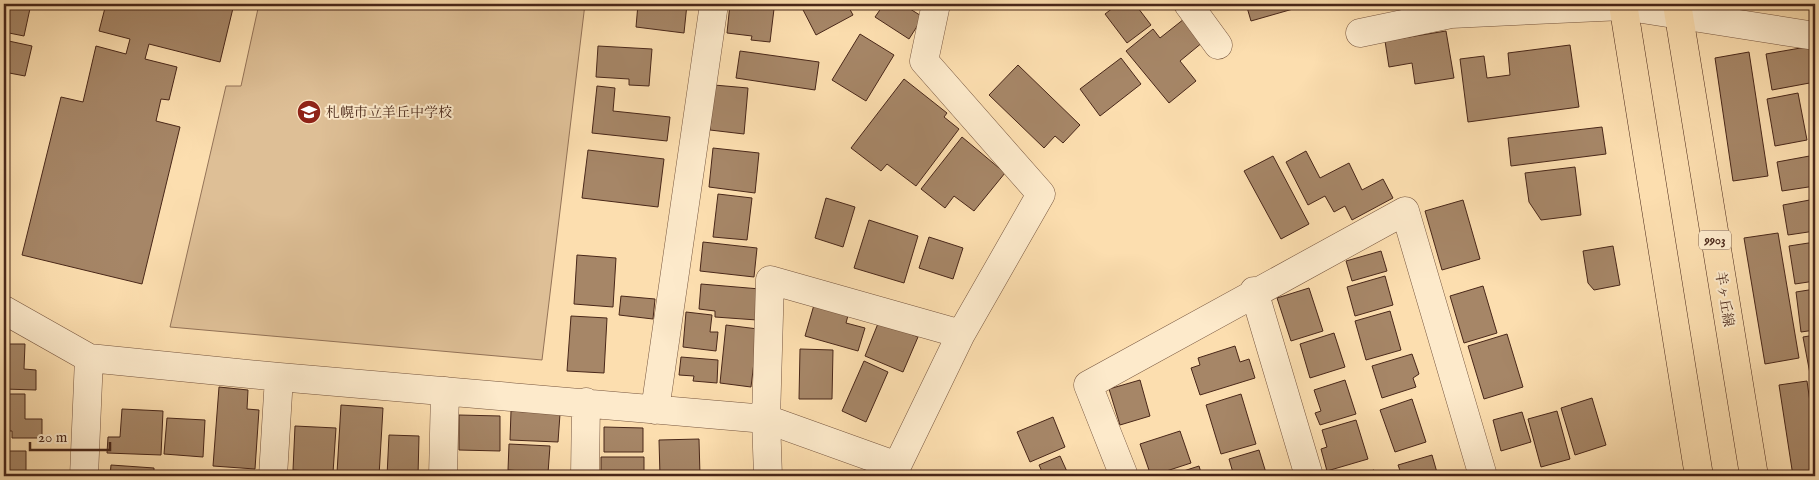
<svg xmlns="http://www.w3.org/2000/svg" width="1819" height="480" font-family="'IM FELL English','Noto Serif JP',serif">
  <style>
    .green { fill: #debf96; stroke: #947358 }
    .building { fill: #a68667; stroke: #492719 }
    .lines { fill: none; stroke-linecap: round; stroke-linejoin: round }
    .street-casing { stroke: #76553e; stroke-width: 29 }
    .primary-casing { stroke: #492719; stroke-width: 29 }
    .street { stroke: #fdeacb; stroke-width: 28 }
    .primary { stroke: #fcdeaf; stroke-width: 28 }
    .labels { text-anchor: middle; stroke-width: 4; stroke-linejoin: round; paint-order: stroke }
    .shield { fill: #fdeacb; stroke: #7f624e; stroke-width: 1 }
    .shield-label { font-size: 12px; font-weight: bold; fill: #492719 }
    .poi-label { font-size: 14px; fill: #492719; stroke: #fdeacb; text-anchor: start }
    .street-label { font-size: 14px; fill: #492719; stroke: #fdeacb }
  </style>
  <rect width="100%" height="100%" fill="#fcdeaf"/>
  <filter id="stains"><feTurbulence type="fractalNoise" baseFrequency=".004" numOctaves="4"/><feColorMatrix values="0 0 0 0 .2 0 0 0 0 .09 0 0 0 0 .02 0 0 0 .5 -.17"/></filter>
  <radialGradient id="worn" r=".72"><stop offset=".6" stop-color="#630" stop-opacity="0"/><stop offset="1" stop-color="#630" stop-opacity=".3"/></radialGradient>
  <path class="green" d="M259 4H585L542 360 170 327 226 86H241Z"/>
  <path class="building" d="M4 4H31L24 36 4 32Z
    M106 4H234L220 62 149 44 145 59 177 67 169 100 161 99 156 121 180 127 142 284 22 255 61 97 83 102 96 46 126 54 130 39 99 31Z
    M638 4H687L684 33 636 27Z
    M730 4 774 9 770 42 751 40 752 36 727 33Z
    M800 4H847L853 15 816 35Z
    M884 4H902L923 17 909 39 875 17Z
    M1118 4H1135L1151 25 1127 43 1105 14Z
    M1246 4H1299L1300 7 1251 21Z
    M1184 19 1203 42 1180 61 1196 81 1169 103 1126 51 1153 29 1160 38Z
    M1446 31 1454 78 1415 84 1412 63 1389 67 1385 41Z
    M860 34 894 55 866 101 832 80Z
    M4 40 32 46 25 76 4 72Z
    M1570 45 1579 107 1468 122 1460 59 1484 56 1487 78 1510 75 1508 53Z
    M598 46 652 49 649 86 629 85V79L596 77Z
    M1812 46 1815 82 1772 90 1766 54Z
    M740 51 819 62 815 90 736 78Z
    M1749 52 1768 176 1733 181 1715 58Z
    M1121 58 1141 84 1100 116 1080 89Z
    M1018 65 1080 125 1063 143 1055 136 1044 148 989 95Z
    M904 79 947 113 944 117 959 129 916 186 887 164 881 171 851 148Z
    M714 85 748 88 744 134 710 130Z
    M597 86 615 88 613 111 670 117 667 141 592 133Z
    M1798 93 1807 140 1775 146 1767 99Z
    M1602 127 1606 154 1511 166 1508 138Z
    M962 137 1005 173 974 211 954 196 945 208 921 189Z
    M713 148 759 153 755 193 709 187Z
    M588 150 664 159 658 207 582 198Z
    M1306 151 1320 178 1349 163 1362 190 1383 179 1393 198 1352 220 1345 206 1334 212 1325 196 1308 205 1286 162Z
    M1815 155V186L1782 191 1777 162Z
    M1273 156 1309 224 1281 239 1244 171Z
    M1575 167 1581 215 1541 220 1529 202 1525 173Z
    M718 194 752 198 747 240 713 237Z
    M826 198 855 207 843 247 815 238Z
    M1815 199V231L1788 235 1783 205Z
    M1463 200 1480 259 1442 270 1425 211Z
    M869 220 918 236 904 283 854 268Z
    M1778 233 1799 358 1765 364 1744 238Z
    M929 237 963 248 953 279 919 268Z
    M703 242 757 248 754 277 700 271Z
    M1815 242V281L1795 284 1789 246Z
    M1613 246 1620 285 1594 290 1588 283 1583 251Z
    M1381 251 1387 271 1352 281 1346 261Z
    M577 255 616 258 613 307 574 304Z
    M1385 276 1393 305 1355 316 1347 287Z
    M701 284 760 289 757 320 715 317V311L699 309Z
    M1483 286 1497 333 1464 343 1450 296Z
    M1309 288 1323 331 1291 341 1277 298Z
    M1815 289V330L1801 332 1796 292Z
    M621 296 655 299 653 319 619 315Z
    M816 298 850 308 846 323 865 328 858 351 805 336Z
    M1390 311 1401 350 1366 360 1355 321Z
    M686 312 712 315 710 332H718L716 351 683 347Z
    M571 316 607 318 604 373 567 371Z
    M879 321 918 337 903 372 865 356Z
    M726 325 758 329 751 387 720 383Z
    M1334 333 1345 367 1310 378 1300 344Z
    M1507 334 1523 387 1484 399 1468 346Z
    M1815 335V378L1811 379 1803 337Z
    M4 344H25L24 369 36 370V390L4 389Z
    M1235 346 1240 362 1249 359 1255 378 1200 395 1191 368 1200 365 1198 358Z
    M800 349 833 350 832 399H799Z
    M1412 354 1419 374 1413 378 1416 387 1382 398 1372 366Z
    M681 357 718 360 717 383 693 381 694 376 679 375Z
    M864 361 888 372 866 422 842 411Z
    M1140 380 1150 416 1120 425 1109 389Z
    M1345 380 1356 414 1320 425 1315 413 1321 411 1314 390Z
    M1807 381 1815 438V472L1793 476 1779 385Z
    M1812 384H1815V407Z
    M219 387 248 390 247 409 259 410 255 469 213 466Z
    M4 394H25V419H42V438H12V431H4Z
    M1241 394 1256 444 1221 454 1206 405Z
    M1592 398 1606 445 1575 455 1561 408Z
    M1412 399 1426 442 1395 452 1380 410Z
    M341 405 383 408 379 476 337 473Z
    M122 409 163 411 161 455 107 453 108 437H120Z
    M511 411 560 414 558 442 510 440Z
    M1557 411 1570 459 1541 467 1528 419Z
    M1522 412 1531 442 1501 451 1493 420Z
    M459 415 500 416V451L459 450Z
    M1053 417 1065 447 1030 462 1017 432Z
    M167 418 205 420 203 457 164 454Z
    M1356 420 1368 459 1327 471 1321 449 1327 447 1322 430Z
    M295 426 336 428 333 473 293 470Z
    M604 427 643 428V452H604Z
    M1180 431 1191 463 1151 476 1140 444Z
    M389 435 419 436 418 476H387Z
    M699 439 700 476H660L659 440Z
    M509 444 550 446 548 473 508 470Z
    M1259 450 1267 476H1234L1229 459Z
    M4 451H26V476H4Z
    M1432 455 1438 476H1402L1398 465Z
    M1060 456 1069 476H1044L1039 465Z
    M601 457H644V476H601Z
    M111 465 154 468V476H110Z
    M1199 466 1202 476H1168Z
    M1374 470 1376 476H1354Z
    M227 472 253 475V476H227Z"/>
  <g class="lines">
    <g class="street-casing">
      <path id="street" d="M1188 4 1218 45
        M1448 4 1451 14 1623 6 1815 36
        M1360 33 1451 14
        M1254 291 1309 476
        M4 310 89 358 279 377 766 419 897 466 961 334 1041 194 924 61 936 4
        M655 410 714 4
        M84 476 89 358
        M273 476 279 377
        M443 476 445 391
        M585 476 586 402
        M768 476 766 419 770 280 961 334
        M1124 476 1088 385 1405 211 1483 476"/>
    </g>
    <g class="primary-casing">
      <path id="primary" d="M1623 4 1699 476
        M1677 4 1754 476"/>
    </g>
    <use href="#street" class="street"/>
    <use href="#primary" class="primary"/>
  </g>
  <defs>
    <g id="school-disc" transform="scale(1.25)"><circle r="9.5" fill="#8f2418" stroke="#fdeacb"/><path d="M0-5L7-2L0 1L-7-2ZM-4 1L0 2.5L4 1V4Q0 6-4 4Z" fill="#fff"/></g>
  </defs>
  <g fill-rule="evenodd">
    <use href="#school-disc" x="309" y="112"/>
  </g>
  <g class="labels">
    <rect class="shield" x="1699" y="230.5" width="32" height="19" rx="4"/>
    <g class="shield-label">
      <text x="1715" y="244">9903</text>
    </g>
    <g class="poi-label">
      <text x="326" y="117">札幌市立羊丘中学校</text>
    </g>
    <g class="street-label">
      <text transform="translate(1725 299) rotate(81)" y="5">羊ヶ丘線</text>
    </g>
  </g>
  <rect width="1819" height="480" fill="none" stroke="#fcdeaf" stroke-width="20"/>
  <rect x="5" y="5" width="1809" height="470" fill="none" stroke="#492719" stroke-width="2.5"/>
  <rect x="10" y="10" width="1799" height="460" fill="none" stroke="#492719"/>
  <path d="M30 442v8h80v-8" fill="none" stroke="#492719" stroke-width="2.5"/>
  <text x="38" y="442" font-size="15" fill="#492719" stroke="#fdeacb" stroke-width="4" paint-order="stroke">20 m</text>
  <rect width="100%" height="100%" filter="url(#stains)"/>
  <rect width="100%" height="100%" fill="url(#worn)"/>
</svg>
